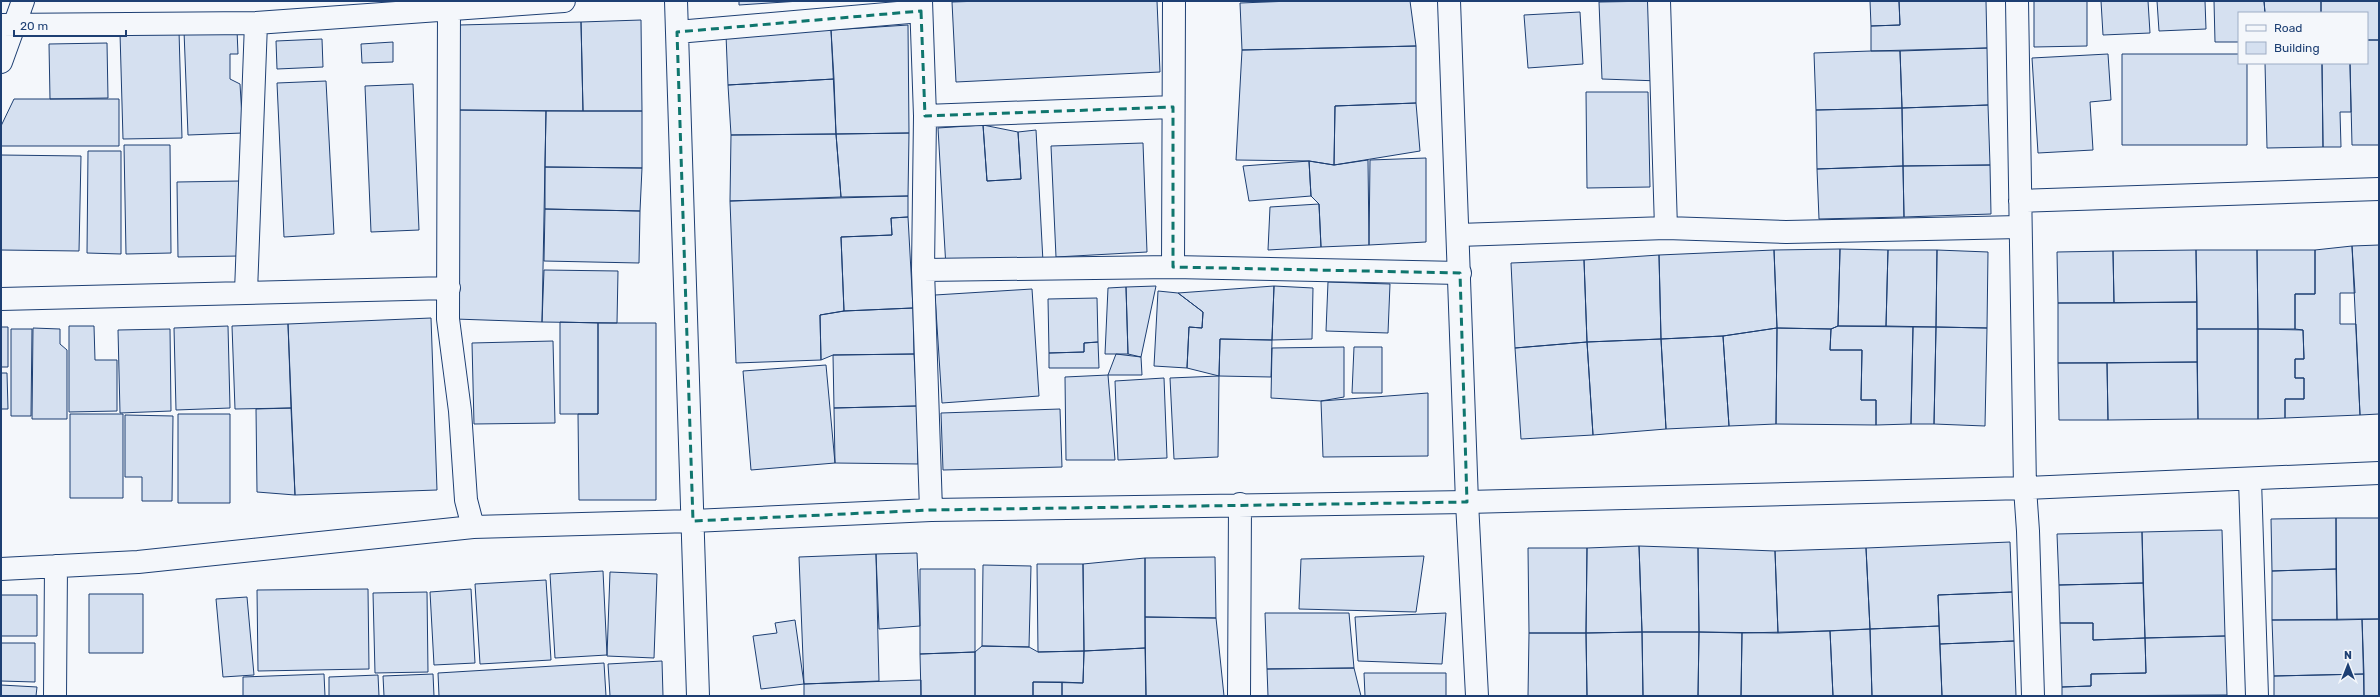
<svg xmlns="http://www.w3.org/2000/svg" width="2380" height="697" font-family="Rubik,sans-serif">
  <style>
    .building { fill: #d5e0f0; stroke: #1d3f73 }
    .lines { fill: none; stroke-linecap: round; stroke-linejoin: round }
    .street-casing { stroke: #1d3f73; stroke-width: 24 }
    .secondary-casing { stroke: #1d3f73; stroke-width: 24 }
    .street { stroke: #f4f7fb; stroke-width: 22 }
    .secondary { stroke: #f4f7fb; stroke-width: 22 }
    .marked { fill: none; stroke: #0f766e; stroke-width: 3; stroke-dasharray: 8 5; stroke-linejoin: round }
  </style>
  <rect width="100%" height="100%" fill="#f4f7fb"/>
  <path class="building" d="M739 1H800L739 5Z
    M982 1H1157L1160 72 956 82 952 2Z
    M1292 1H1410L1416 46 1242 50 1240 3Z
    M1657 1 1660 81 1602 79 1599 2Z
    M1870 1H1899L1900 25 1871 26Z
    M1899 1H1986L1987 48 1871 51V26L1900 25Z
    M2034 1H2087V46L2034 47Z
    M2101 1H2148L2150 33 2103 35Z
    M2157 1H2205L2206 29 2159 31Z
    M2214 1H2264L2265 13H2239V42H2215Z
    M2264 1H2321V13H2265Z
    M2321 1H2379V40H2367V13H2321Z
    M1580 12 1583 64 1528 68 1524 15Z
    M641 20 642 111H583L581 22Z
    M581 22 583 111 458 110 459 25Z
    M908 25 909 133 836 134 831 30Z
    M237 30 238 54H230V79L240 84 243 133 188 135 184 31Z
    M831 30 834 79 728 85 726 35Z
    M179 31 182 138 123 139 120 33Z
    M322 39 323 67 277 69 276 41Z
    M2367 40H2379V145H2352L2350 63H2367Z
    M393 42V62L362 63 361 44Z
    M107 43 108 98 50 99 49 44Z
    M1416 46V103L1335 106 1334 165 1309 161 1236 160 1242 50Z
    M1987 48 1988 105 1902 108 1900 51Z
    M1871 51H1900L1902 108 1816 110 1814 53Z
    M2108 54 2111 100 2090 102 2093 150 2038 153 2032 58Z
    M2122 54H2239V63H2247V145H2122Z
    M2265 63H2322L2323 147 2267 148Z
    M2322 63H2350L2351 112H2340L2341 147H2323Z
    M834 79 836 134 731 135 728 85Z
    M326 81 334 234 284 237 277 83Z
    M413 84 419 230 371 232 365 86Z
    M1586 92H1648L1650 187 1587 188Z
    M14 99H119V146H1V126Z
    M1416 103 1420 151 1334 165 1335 106Z
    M1988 105 1990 165 1903 166 1902 108Z
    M1902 108 1903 166 1817 169 1816 110Z
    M458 110 546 111 542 322 455 319Z
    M546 111H642V168L545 167Z
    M983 125 987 181 1021 179 1018 132 1036 130 1043 262 946 268 938 128Z
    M983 125 1018 132 1021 179 987 181Z
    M909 133 908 196 841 197 836 134Z
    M836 134 841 197 730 201 731 135Z
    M1143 143 1147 252 1056 257 1051 146Z
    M124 145H170L171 253 126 254Z
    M88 151H121V254L87 253Z
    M1 155 81 156 79 251 1 250Z
    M1426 158V242L1369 245 1370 160Z
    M1368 160 1369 245 1321 247 1319 204 1311 196 1309 161 1334 165Z
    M1309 161 1311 196 1249 201 1243 166Z
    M1990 165 1991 214 1904 217 1903 166Z
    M1903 166 1904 217 1819 219 1817 169Z
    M545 167 642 168 640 211 545 209Z
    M240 181V256L178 257 177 182Z
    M908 196V217L891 218 892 235 841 237 844 311 820 315 821 360 736 363 730 201Z
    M1319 204 1321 247 1268 250 1270 207Z
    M545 209 640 211 639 263 544 261Z
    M908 217 913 308 844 311 841 237 892 235 891 218Z
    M2379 245V414L2360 415 2352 246Z
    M2352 246 2355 293H2340V324H2356L2360 415 2285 418V399H2304V378H2295V359H2304L2303 330 2295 329V294H2315V250Z
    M1840 249 1838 326 1831 329 1777 328 1774 250Z
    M1840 249 1888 250 1886 326H1838Z
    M1774 250 1777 328 1723 336 1661 339 1659 255Z
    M1888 250H1937L1936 327 1886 326Z
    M1937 250 1988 252 1987 328 1936 327Z
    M2196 250 2197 302 2114 303 2113 251Z
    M2196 250H2257L2258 329H2197Z
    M2257 250H2315V294H2295V329H2258Z
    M2113 251 2114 303H2058L2057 252Z
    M1659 255 1661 339 1587 342 1584 260Z
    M1584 260 1587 342 1515 348 1511 263Z
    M544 270 618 271 617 323 542 322Z
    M1328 282 1390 284 1388 333 1326 331Z
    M1156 286 1141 357 1128 354 1126 287Z
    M1274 286 1313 288 1312 339 1272 340Z
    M1274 286 1272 340 1220 339 1219 376 1187 368 1189 327 1202 328 1203 312 1178 293Z
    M1126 287 1128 354H1105L1108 288Z
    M1032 289 1039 396 942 403 935 295Z
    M1158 291 1178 293 1203 312 1202 328 1189 327 1187 368 1154 366Z
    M1097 298 1098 342 1084 343V352L1049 353 1048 299Z
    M2197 302V362L2058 363V303Z
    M913 308 914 354 833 355 821 360 820 315 844 311Z
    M431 318 437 490 295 495 288 324Z
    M560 322 598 323V414H560Z
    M598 323H656V500H579L578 414H598Z
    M288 324 291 408 235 409 232 326Z
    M69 326H94L95 360H117V411L69 412Z
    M228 326 230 408 176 410 174 328Z
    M1838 326 1913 327 1911 424 1876 425V400H1861L1862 350H1830L1831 329Z
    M1 327H8V367H1Z
    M1913 327H1936L1934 424H1911Z
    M1936 327 1987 328 1985 426 1934 424Z
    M33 328 60 329V344L67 350V419H32Z
    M1777 328 1776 424 1729 426 1723 336Z
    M1777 328 1831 329 1830 350H1862L1861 400H1876V425L1776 424Z
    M11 329H32L31 416H11Z
    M170 329 171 411 120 413 118 330Z
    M2197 329H2258V419H2198Z
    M2258 329 2303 330 2304 359H2295V378H2304V399H2285V418L2258 419Z
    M1723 336 1729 426 1666 429 1661 339Z
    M1220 339 1272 340 1271 377 1219 376Z
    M1661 339 1666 429 1593 435 1587 342Z
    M553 341 555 423 474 424 472 343Z
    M1098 342 1099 368H1049V353L1084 352V343Z
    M1587 342 1593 435 1521 439 1515 348Z
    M1344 347V397L1321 401 1271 398 1272 348Z
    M1354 347H1382V393H1352Z
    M914 354 917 406 834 408 833 355Z
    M1116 354 1141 357 1142 375H1108Z
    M2197 362 2198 419 2108 420 2107 363Z
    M2058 363H2107L2108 420H2059Z
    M826 365 835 463 751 470 743 371Z
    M1 373H7L8 409H1Z
    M1108 375 1115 460H1066L1065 377Z
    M1219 376 1218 457 1174 459 1170 378Z
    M1164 378 1167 458 1118 460 1115 381Z
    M1428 393V456L1323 457 1321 401Z
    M917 406 918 464 835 463 834 408Z
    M291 408 295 495 257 492 256 409Z
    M1060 409 1062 467 943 470 941 413Z
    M70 414H123V498H70Z
    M178 414H230V503H178Z
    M125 415 173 416 172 501H142V477H125Z
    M2336 518H2379V619L2337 620Z
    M2336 518V569L2272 571 2271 519Z
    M2222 530 2225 636 2145 638 2142 532Z
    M2142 532 2143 583 2059 585 2057 534Z
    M2010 542 2012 592 1938 595 1939 626 1870 629 1866 548Z
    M1639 546 1642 632 1586 633 1587 548Z
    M1639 546 1698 548 1699 632H1642Z
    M1528 548H1587L1586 633H1529Z
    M1698 548 1775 551 1778 633 1699 632Z
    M1866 548 1870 629 1778 633 1775 551Z
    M917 553 920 626 879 629 876 554Z
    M876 554 879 681 804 684 799 557Z
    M1424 556 1416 612 1299 609 1301 559Z
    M1215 557 1216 618 1145 617V558Z
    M1145 558V648L1084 651 1083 564Z
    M1037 564H1083L1084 651 1038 652Z
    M983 565 1031 566 1029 647 982 646Z
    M920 569H975V652L920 654Z
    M2336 569 2337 620H2272V571Z
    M603 571 607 655 555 658 550 574Z
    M610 572 657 574 654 658 607 656Z
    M546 580 551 660 480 664 475 584Z
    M2143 583 2145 638 2093 640V623H2060L2059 585Z
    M368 589 369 669 258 671 257 590Z
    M471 589 475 663 434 665 430 592Z
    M427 592 428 672 375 673 373 593Z
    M2012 592 2014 641 1940 644 1938 595Z
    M89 594H143V653H89Z
    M1 595H37V636H1Z
    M247 597 254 675 223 677 216 599Z
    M1265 613H1349L1354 668 1267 669Z
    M1446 613 1442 664 1358 661 1355 617Z
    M1145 617 1216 618 1224 696H1146Z
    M2362 619H2379V696H2364Z
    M2362 619 2364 674 2274 676 2272 620Z
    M795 620 804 684 761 689 753 636 777 633 775 623Z
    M2060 623H2093V640L2145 638 2146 673 2091 674V686L2062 687Z
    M1939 626 1942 696H1872L1870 629Z
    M1870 629 1872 696H1833L1830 631Z
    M1830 631 1833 696H1741L1742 633Z
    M1642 632 1643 696H1587L1586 633Z
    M1642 632H1699L1698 696H1643Z
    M1699 632 1742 633 1741 696H1698Z
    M1529 633H1586L1587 696H1528Z
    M2225 636 2227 695 2062 696V687L2091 686V674L2146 673 2145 638Z
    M2014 641 2016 696H1942L1940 644Z
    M1 643H35V682L1 681Z
    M982 646 1029 647 1038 652 1084 651 1083 683 1033 682V696H975V652Z
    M1145 648 1146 696H1062V682L1083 683 1084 651Z
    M975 652V696H921L920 654Z
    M662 661 663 696H610L608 664Z
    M604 663 606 696H439L438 673Z
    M1354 668 1361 696H1268L1267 669Z
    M1364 673H1446V696H1365Z
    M324 674 325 696H243V677Z
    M433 674 434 696H384L383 676Z
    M2364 674V696H2274V676Z
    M378 675 379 696H329V677Z
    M921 680V696H804V684Z
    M1033 682H1062V696H1033Z
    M1 685 37 687 36 696H1Z"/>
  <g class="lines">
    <g class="street-casing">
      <path id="street" d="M676 1 698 696
        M921 1 925 116 923 270 931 510
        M1659 1 1666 228
        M2017 1 2025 488 2028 531 2033 696
        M449 9 448 319 460 411 466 500 473 527
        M1 25 256 23 564 1
        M677 32 921 11
        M1 62 23 1
        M925 116 1173 107
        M2020 201 2379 189
        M1458 235 1666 228 1786 232 2020 227
        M1173 267 1174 1
        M923 270 1173 267 1460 273
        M246 292 256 23
        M1 299 449 288
        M2250 480 2257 696
        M1 569 138 562 473 527 693 521 931 510 1467 502 2025 488 2379 473
        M55 696 56 566
        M1239 696 1240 504"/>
    </g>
    <g class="secondary-casing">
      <path id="secondary" d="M1449 1 1467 502 1477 696"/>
    </g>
    <use href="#street" class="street"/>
    <use href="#secondary" class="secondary"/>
  </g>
  <path class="marked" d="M921 11 925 116 1173 107V267L1460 273 1467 502 931 510 693 521 677 32Z"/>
  <rect width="2380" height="697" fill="none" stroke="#1d3f73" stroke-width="4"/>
  <rect x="2238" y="12" width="130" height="52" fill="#f4f7fb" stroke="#9eadc5"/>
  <rect x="2246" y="25" width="20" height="6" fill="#f4f7fb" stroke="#9eadc5"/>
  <text x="2274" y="32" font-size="12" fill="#1d3f73">Road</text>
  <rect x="2246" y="42" width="20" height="12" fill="#d5e0f0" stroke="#9eadc5"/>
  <text x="2274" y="52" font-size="12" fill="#1d3f73">Building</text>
  <g transform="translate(2348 665)" stroke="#f4f7fb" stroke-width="3" paint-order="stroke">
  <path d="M0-3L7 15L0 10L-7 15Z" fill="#1d3f73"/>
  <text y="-6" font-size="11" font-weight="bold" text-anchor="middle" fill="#1d3f73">N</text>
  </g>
  <path d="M14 30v6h112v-6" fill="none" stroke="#1d3f73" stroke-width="2"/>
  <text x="20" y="30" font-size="12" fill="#1d3f73" stroke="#f4f7fb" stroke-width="3" paint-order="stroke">20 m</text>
</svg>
